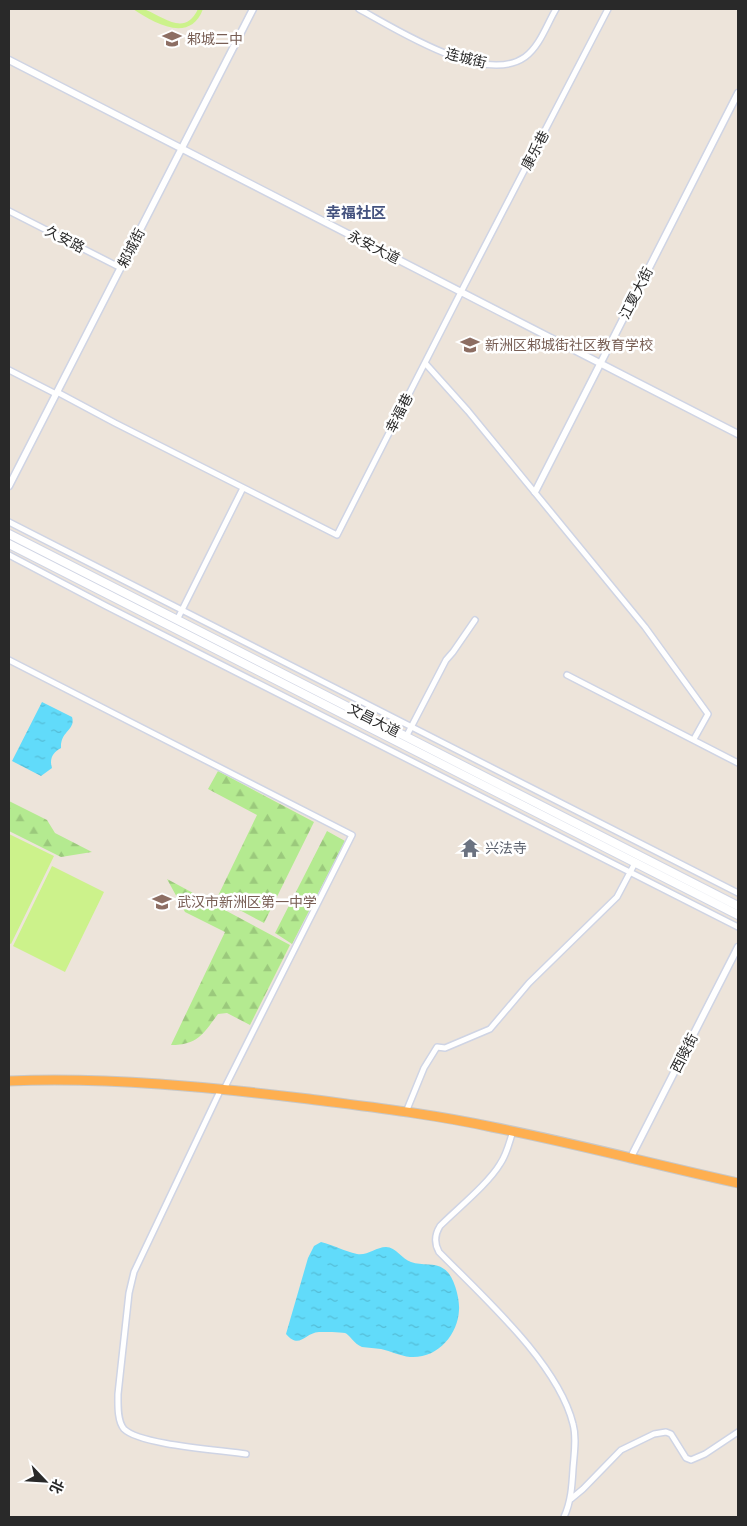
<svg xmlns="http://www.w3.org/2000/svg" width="747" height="1526" font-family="Raleway,'Noto Sans SC',sans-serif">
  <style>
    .forest { fill: url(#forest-firs) }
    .pitch { fill: #ccf28b }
    .water { fill: url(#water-ripples) }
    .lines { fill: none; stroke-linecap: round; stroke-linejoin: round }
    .minor-casing { stroke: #cfd4e4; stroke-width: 8 }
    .tertiary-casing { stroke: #cfd4e4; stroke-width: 9 }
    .secondary-casing { stroke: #cfd4e4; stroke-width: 10 }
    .trunk-casing { stroke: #c7c7c7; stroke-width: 11 }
    .minor { stroke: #fff; stroke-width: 5 }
    .tertiary { stroke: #fff; stroke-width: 6 }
    .secondary { stroke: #fff; stroke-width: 8 }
    .trunk { stroke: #feaf50; stroke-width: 9 }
    .labels { text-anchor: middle; stroke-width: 5; stroke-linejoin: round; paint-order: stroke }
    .education-label { font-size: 14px; fill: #785e54; stroke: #fff; text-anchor: start }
    .street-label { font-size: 14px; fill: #292929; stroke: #fff }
    .worship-label { font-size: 14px; fill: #5b616d; stroke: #fff; text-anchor: start }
    .neighbourhood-label { font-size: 15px; font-weight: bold; fill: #45537f; stroke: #fff }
  </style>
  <defs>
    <pattern id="forest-firs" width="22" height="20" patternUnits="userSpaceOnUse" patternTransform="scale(1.25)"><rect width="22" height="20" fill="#b4ea90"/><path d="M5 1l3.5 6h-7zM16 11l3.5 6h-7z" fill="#9bc97c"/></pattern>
    <pattern id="water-ripples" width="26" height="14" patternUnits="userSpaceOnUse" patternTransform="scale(1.25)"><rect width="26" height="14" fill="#61dbfa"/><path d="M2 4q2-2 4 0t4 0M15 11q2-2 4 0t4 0" fill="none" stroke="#54bcd6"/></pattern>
  </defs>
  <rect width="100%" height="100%" fill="#ede4da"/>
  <path class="forest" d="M218 771 314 822 264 923 217 898 257 815 208 789Z
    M9 801 47 820 55 833 92 852 61 857 9 831Z
    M327 831 345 841 292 944 275 933Z
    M167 879 290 945 250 1025 227 1013 218 1014C203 1034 198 1045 171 1045L225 932 185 912Z"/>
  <path class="pitch" d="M133 9C138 9 142 8 146 10 164 17 185 37 198 9H203C190 44 154 23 133 9Z
    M9 834 54 856 11 944 9 943Z
    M52 866 104 892 65 972 13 946Z"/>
  <path class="water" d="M42 702 72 717C76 730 60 731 61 748 53 752 49 759 52 768L41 776 12 761Z
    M321 1242C333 1245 344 1251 357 1254 367 1256 376 1247 386 1247 396 1247 402 1259 411 1262 422 1266 435 1262 444 1269 454 1275 460 1299 459 1310 458 1335 437 1359 410 1357 400 1356 391 1351 381 1349 375 1348 368 1348 362 1347 354 1344 349 1334 345 1333 340 1332 324 1332 319 1332 304 1333 300 1350 286 1334L308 1258 314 1246Z"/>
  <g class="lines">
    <g class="minor-casing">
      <path id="minor" d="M359 9C396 29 484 86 525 57 540 46 547 24 556 9
        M9 211 121 268
        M425 363 468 411 645 627 708 714 694 739
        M9 370 56 394
        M57 392 115 423 337 535 461 292 608 9
        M9 522 738 893
        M9 555 106 606 738 927
        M177 620 243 488
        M9 660 352 835 224 1089
        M567 675 738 763
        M406 737 446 660 453 652 475 620
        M221 1089 134 1272 129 1293 118 1394C118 1404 117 1421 124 1429 140 1445 221 1450 246 1454
        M406 1112 424 1068 437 1047 445 1048 490 1029 529 983 617 897 635 863
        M513 1131C509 1143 507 1154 500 1164 488 1184 458 1208 440 1226 435 1234 434 1243 439 1252 482 1296 558 1363 573 1424 577 1438 574 1454 573 1469 572 1486 571 1502 564 1517
        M571 1499 583 1489 621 1450 654 1434 666 1432 671 1434 686 1458 691 1460 705 1454 738 1432"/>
    </g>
    <g class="tertiary-casing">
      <path id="tertiary" d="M9 60 738 434
        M9 486 253 9
        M535 492 738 93
        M630 1159 738 947"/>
    </g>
    <g class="secondary-casing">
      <path id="secondary" d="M9 534 738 906
        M9 544 738 915"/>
    </g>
    <g class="trunk-casing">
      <path id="trunk" d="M9 1081C109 1077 210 1087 309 1099 370 1107 432 1114 492 1127 574 1143 656 1165 738 1183"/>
    </g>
    <use href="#minor" class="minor"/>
    <use href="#tertiary" class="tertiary"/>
    <use href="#secondary" class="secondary"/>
    <use href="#trunk" class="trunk"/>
  </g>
  <defs>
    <g id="school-bare" transform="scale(1.5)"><path d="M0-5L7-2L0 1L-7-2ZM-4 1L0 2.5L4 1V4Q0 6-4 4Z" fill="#8d6e63" stroke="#fff" stroke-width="2.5" paint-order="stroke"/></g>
    <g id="temple-bare" transform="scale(1.5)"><path d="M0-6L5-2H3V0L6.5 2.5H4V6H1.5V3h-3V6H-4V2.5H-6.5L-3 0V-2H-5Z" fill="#6b7280" stroke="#fff" stroke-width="2.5" paint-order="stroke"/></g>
  </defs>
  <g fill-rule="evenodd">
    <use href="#school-bare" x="172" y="39"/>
    <use href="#school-bare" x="470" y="345"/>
    <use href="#temple-bare" x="470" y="848"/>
    <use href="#school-bare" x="162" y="902"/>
  </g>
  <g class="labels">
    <g class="education-label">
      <text x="187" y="44">邾城二中</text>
      <text x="485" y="350">新洲区邾城街社区教育学校</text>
      <text x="177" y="907">武汉市新洲区第一中学</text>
    </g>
    <g class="street-label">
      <text transform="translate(466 58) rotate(14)" y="5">连城街</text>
      <text transform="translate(535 150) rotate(-62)" y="5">康乐巷</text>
      <text transform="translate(65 239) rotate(27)" y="5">久安路</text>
      <text transform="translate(374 247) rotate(27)" y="5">永安大道</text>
      <text transform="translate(131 248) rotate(-63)" y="5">邾城街</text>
      <text transform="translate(636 293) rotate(-63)" y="5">江夏大街</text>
      <text transform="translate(399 413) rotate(-63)" y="5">幸福巷</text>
      <text transform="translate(374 720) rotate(27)" y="5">文昌大道</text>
      <text transform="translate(684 1053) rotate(-63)" y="5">西陵街</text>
    </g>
    <g class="worship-label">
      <text x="485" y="853">兴法寺</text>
    </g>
    <g class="neighbourhood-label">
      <text x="356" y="218">幸福社区</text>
    </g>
  </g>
  <rect width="747" height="1526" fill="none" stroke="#292929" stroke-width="20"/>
  <g transform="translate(45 1481) rotate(115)" stroke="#ffffff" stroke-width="4" paint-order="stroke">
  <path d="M0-4L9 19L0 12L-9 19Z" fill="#292929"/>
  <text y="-8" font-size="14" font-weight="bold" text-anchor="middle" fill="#292929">北</text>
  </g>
</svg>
